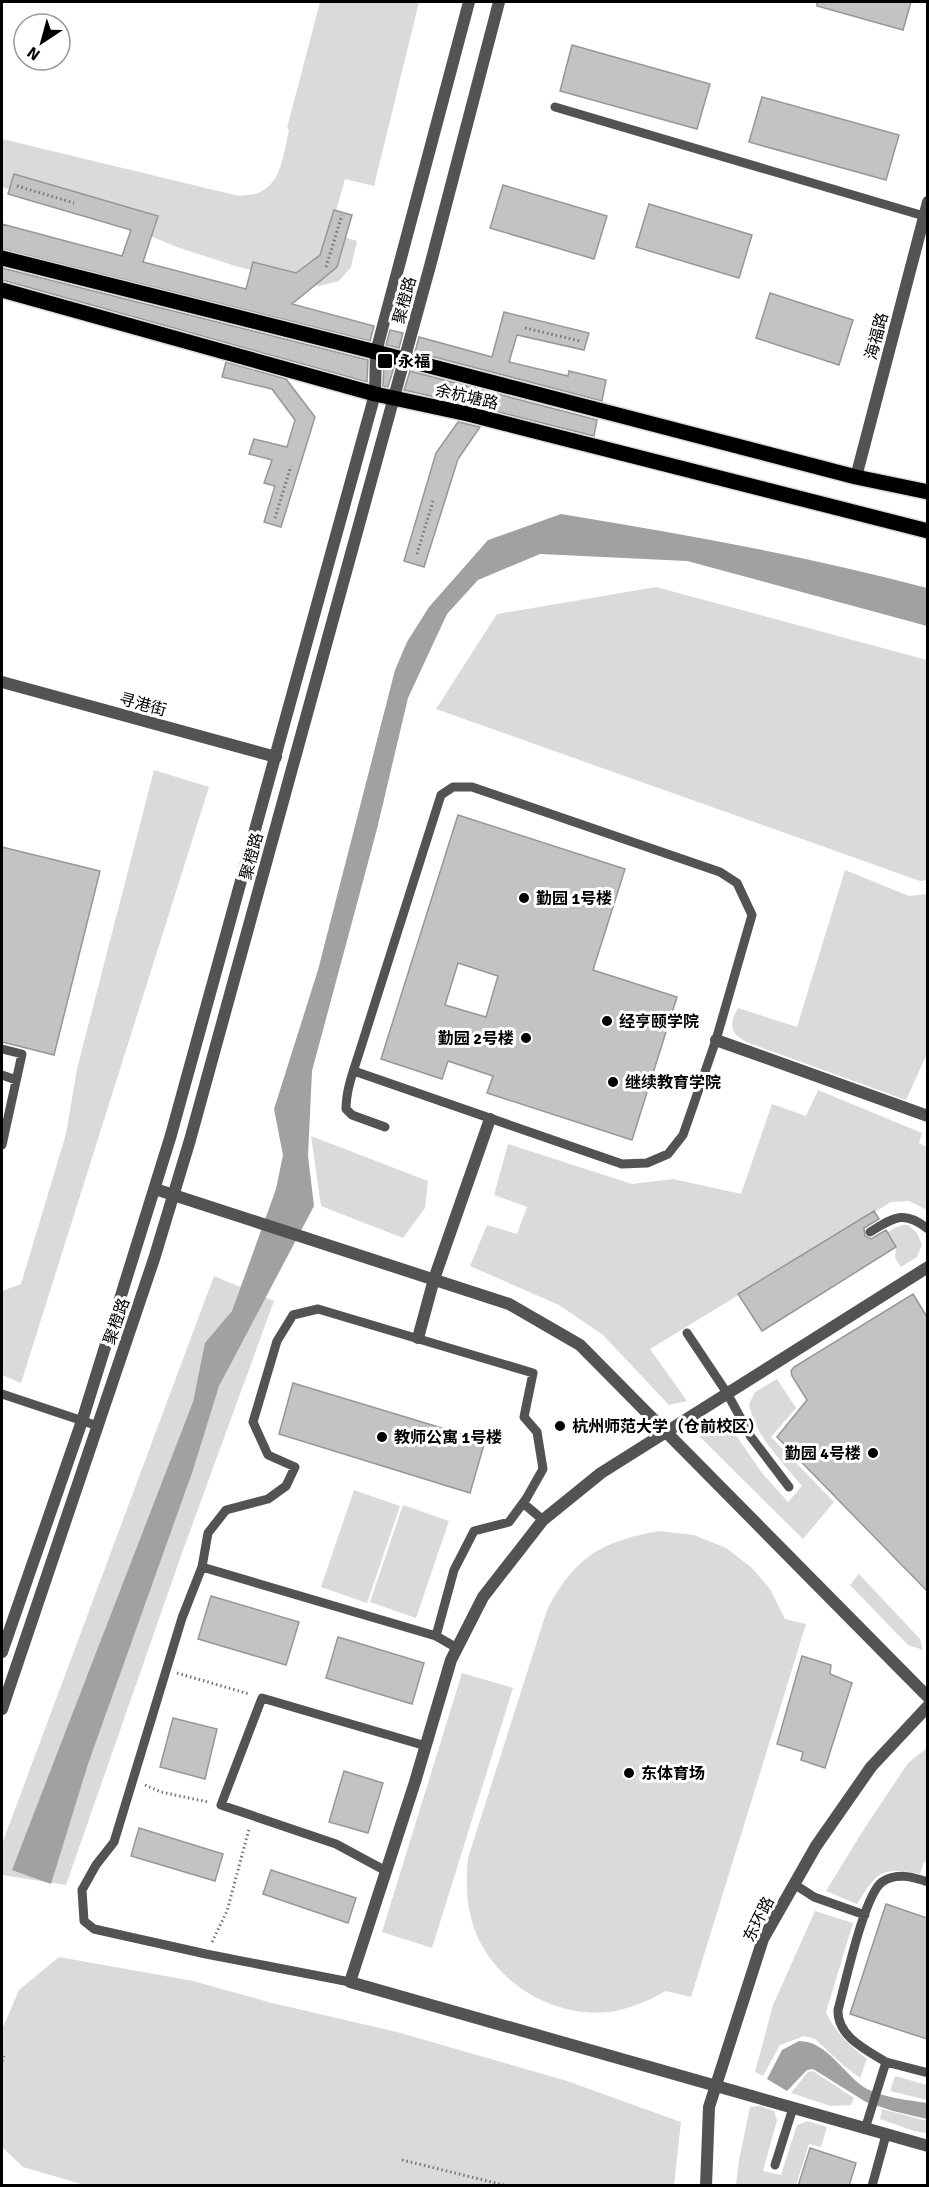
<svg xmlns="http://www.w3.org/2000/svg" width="929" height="2187" font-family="Signika,'Noto Sans SC',sans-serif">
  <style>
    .green { fill: #dadada }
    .water { fill: #a1a1a1 }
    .building { fill: #c3c3c3; stroke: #979797; stroke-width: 1.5; fill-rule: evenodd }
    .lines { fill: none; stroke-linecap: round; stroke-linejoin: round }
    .primary-casing { stroke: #dbdbdb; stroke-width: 18 }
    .path { stroke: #757575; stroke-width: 3; stroke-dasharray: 1.5 3; stroke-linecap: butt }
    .service { stroke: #535353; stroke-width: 9 }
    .minor { stroke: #535353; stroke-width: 12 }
    .tertiary { stroke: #535353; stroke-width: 12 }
    .primary { stroke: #000; stroke-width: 15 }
    .poi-dot { fill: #000; stroke: #fff; stroke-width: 2 }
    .labels { text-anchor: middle; stroke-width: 6; stroke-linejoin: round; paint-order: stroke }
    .street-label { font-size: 16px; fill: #000; stroke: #fff }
    .poi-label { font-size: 16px; font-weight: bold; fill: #000; stroke: #fff; text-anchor: start }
  </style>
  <rect width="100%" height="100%" fill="#fff"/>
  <path class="green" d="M320 2H419L374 186 345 179 330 232 357 241 351 267 339 281 319 286 235 266 177 247 106 218 2 187V139L239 196C245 195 253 195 258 193 282 184 284 151 289 130L287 128Z
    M656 587 927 660V880L920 881 436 709 497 614Z
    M154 770 209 787 21 1383 2 1375V1291L21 1284 66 1134 77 1069Z
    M845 870 909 896 927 894V1054L906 1100 749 1043C730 1034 728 1026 738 1008L797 1027Z
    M818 1090 922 1133 919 1143 927 1147V1210L909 1201 891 1202 650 1349 687 1401 669 1405 603 1335 559 1305 470 1266 487 1225 517 1234 527 1207 494 1195 508 1144 632 1184 673 1179 741 1194 772 1104 806 1116Z
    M311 1136 428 1181 425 1208 403 1238 321 1206Z
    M903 1225H908L917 1233 922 1245 917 1257 901 1267 895 1258 896 1247 887 1233 896 1227Z
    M214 1276 274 1301 182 1553 66 1885 2 1875V1844Z
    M777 1379 796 1408 771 1437 834 1502 803 1539 700 1437 699 1425 703 1420 718 1417 725 1419 762 1473 788 1502 802 1486C782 1462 755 1436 749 1404L755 1392Z
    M354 1490 400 1506 367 1603 321 1587Z
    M403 1505 449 1521 416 1618 370 1602Z
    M659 1531 694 1535 726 1548 752 1568 770 1589 785 1619 806 1624 691 1997 666 1991C651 1999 637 2006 620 2010 557 2024 486 1980 471 1918 466 1898 466 1879 468 1858L547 1610C575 1557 600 1542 659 1531Z
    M859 1574 920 1639 923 1650 908 1645 850 1585Z
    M462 1673 513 1688 432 1948 382 1932Z
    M927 1748V1862H924L920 1874C881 1867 878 1871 857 1904L826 1891 864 1829 908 1763Z
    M815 1911 853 1923 826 2012C835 2032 850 2046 867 2059L860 2078 844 2066 815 2039 804 2036 780 2045 763 2076 755 2072 773 2005Z
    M59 1957 193 1981 272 2003 397 2032 567 2081 681 2122 674 2185 88 2186 23 2167 2 2147V2030L19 1990Z
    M813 2071 854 2098 851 2105 831 2106 791 2093 808 2072Z
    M895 2076 927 2085V2100L890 2091Z
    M760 2106 774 2111 777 2120 763 2171 781 2175 797 2125 808 2121 827 2127 821 2147 809 2144 796 2185H736L739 2160 750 2107Z
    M882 2109 927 2121V2133L914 2131 880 2119Z"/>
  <path class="water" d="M561 514C684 534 806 556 927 588V626L687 561 540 554 478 580 447 614 408 698 377 829 312 1071 308 1156 314 1206 219 1386 193 1470 88 1764 51 1884 12 1870 193 1402 205 1343 232 1311 276 1189 283 1155 274 1109 318 970 395 670 407 642 429 607 488 540Z
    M799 2041C828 2041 844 2076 867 2089 884 2098 909 2100 927 2103V2119L893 2111 866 2102 813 2069 807 2070 787 2091 767 2079 782 2050Z"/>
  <path class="building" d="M817 2H911L903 30 817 6Z
    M572 45 710 84 697 129 560 91Z
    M762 97 899 135 886 180 749 142Z
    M14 174 158 216 143 262 246 289 253 262 296 273 320 255 334 210 352 215 337 267 292 304 374 326 370 341 2 249V224L122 256 131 230 8 194Z
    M503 185 607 216 594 259 490 228Z
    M649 204 752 235 739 278 636 247Z
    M2 268 368 360 367 382 2 280Z
    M770 293 853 320 839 365 756 338Z
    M504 312 589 333 584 350 517 335 509 362 568 376 569 371 606 380 602 401 415 352 419 337 492 357Z
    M390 330 403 333 399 348 386 345Z
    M226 362 286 379 315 417 281 527 264 522 275 486 264 483 272 460 249 454 254 439 287 447 295 420 272 389 222 377Z
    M384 364 394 367 388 387 383 386Z
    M410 371 597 420 594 436 470 405 404 390Z
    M458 422 480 427 458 459 424 567 404 561 436 453Z
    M458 815 625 869 593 970 677 997 632 1140 487 1093 493 1076 448 1061 442 1079 381 1059ZM458 963 498 976 486 1017 445 1005Z
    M2 847 100 871 54 1055 2 1042Z
    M874 1211 879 1219 864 1228 865 1236 871 1239 886 1230 896 1247 762 1331 738 1294Z
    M913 1294 927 1317V1591L777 1437 807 1400 792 1376 791 1371 794 1367Z
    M293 1383 485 1441 470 1493 279 1434Z
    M211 1596 299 1622 286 1665 198 1639Z
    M338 1637 424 1663 412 1704 326 1678Z
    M802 1656 831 1665 830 1674 852 1683 825 1768 801 1760 803 1752 777 1744Z
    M173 1718 217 1729 205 1779 160 1767Z
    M344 1771 383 1783 368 1833 329 1822Z
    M139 1828 223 1854 215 1881 131 1856Z
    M271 1870 356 1898 348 1923 263 1894Z
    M886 1904 927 1918V2039L850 2014Z
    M810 2148 856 2163 849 2186H798Z"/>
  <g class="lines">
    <g class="primary-casing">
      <path id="primary" d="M2 258 376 352 856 477 928 492
        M2 290 375 394 468 414 928 531"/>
    </g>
    <path class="path" d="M17 186 74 203
      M326 267 342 215
      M525 328 580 341
      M275 518 291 466
      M417 554 433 501
      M177 1673 249 1694
      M145 1785 161 1792 208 1802
      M212 1942 227 1911 249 1829
      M2 2061 4 2056
      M402 2160 508 2186"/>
    <path class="service" d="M555 107 924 216
      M2 1049 22 1054 2 1145
      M354 1071 622 1164 647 1163 668 1154 683 1135 716 1040 752 915 737 883 720 872 472 787H453L441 795 361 1047C355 1067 346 1088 346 1109L352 1115 385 1127
      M2 1075 16 1080
      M870 1232C893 1218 904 1209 928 1229
      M687 1333 727 1393 751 1437 789 1487
      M2 1394 98 1426
      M523 1503 543 1520
      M202 1567 436 1636 454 1570 474 1531 509 1522 526 1499 543 1469 537 1432 524 1417 533 1373 318 1309 293 1315 277 1341 253 1422 268 1455 295 1467 286 1486 268 1499 226 1510 208 1533 202 1567 182 1618 114 1842 96 1865 82 1890 84 1921 94 1929 206 1954 350 1982
      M436 1636 457 1648
      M386 1871 336 1844 221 1805 262 1698 426 1746
      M794 1884 814 1897 865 1915
      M886 2062C866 2050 837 2036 838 2010 845 1985 864 1895 882 1882 896 1872 913 1877 928 1882
      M865 2129 886 2062 928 2073
      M775 2165 793 2108
      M872 2186 886 2135"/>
    <path class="minor" d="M856 477 928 202
      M2 682 276 757
      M716 1040 928 1116
      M155 1189 509 1304 580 1345 928 1697
      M928 1267 601 1473 543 1520 483 1597 451 1660 415 1782 350 1982 928 2146
      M418 1338 434 1279 490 1119
      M706 2186 709 2107 763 1939 816 1846 871 1767 928 1706"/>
    <path class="tertiary" d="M2 1652 82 1421 171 1135 375 394 376 352 469 2
      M2 1709 154 1259 190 1140 430 266 499 2"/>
    <use href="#primary" class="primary"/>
  </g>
  <g class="poi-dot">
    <rect x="377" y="353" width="16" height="16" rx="3"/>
    <circle cx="524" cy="898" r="6"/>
    <circle cx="607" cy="1021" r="6"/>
    <circle cx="526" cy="1038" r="6"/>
    <circle cx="613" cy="1082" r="6"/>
    <circle cx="560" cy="1426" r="6"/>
    <circle cx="382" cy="1437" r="6"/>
    <circle cx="873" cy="1453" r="6"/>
    <circle cx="629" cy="1773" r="6"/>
  </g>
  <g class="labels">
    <g class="street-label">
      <text transform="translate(404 300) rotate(-75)" y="6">聚橙路</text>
      <text transform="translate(876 336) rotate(-75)" y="6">海福路</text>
      <text transform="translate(467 396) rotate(13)" y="6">余杭塘路</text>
      <text transform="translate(143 704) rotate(15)" y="6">寻港街</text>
      <text transform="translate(251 856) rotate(-75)" y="6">聚橙路</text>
      <text transform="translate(116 1321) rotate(-71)" y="6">聚橙路</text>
      <text transform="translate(758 1919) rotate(-63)" y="6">东环路</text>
    </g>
    <g class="poi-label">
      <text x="398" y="367">永福</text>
      <text x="536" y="904">勤园 1号楼</text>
      <text x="619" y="1027">经亨颐学院</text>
      <text x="514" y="1044" text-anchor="end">勤园 2号楼</text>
      <text x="625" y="1088">继续教育学院</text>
      <text x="572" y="1432">杭州师范大学（仓前校区）</text>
      <text x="394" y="1443">教师公寓 1号楼</text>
      <text x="861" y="1459" text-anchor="end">勤园 4号楼</text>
      <text x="641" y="1779">东体育场</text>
    </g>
  </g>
  <rect width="929" height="2187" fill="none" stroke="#000000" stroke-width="6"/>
  <g transform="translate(42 42) rotate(216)"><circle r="28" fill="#ffffff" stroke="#999999" stroke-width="1.5"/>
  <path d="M0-4.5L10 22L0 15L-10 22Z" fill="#000000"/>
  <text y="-9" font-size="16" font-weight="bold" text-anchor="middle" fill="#000000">N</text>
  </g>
</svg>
